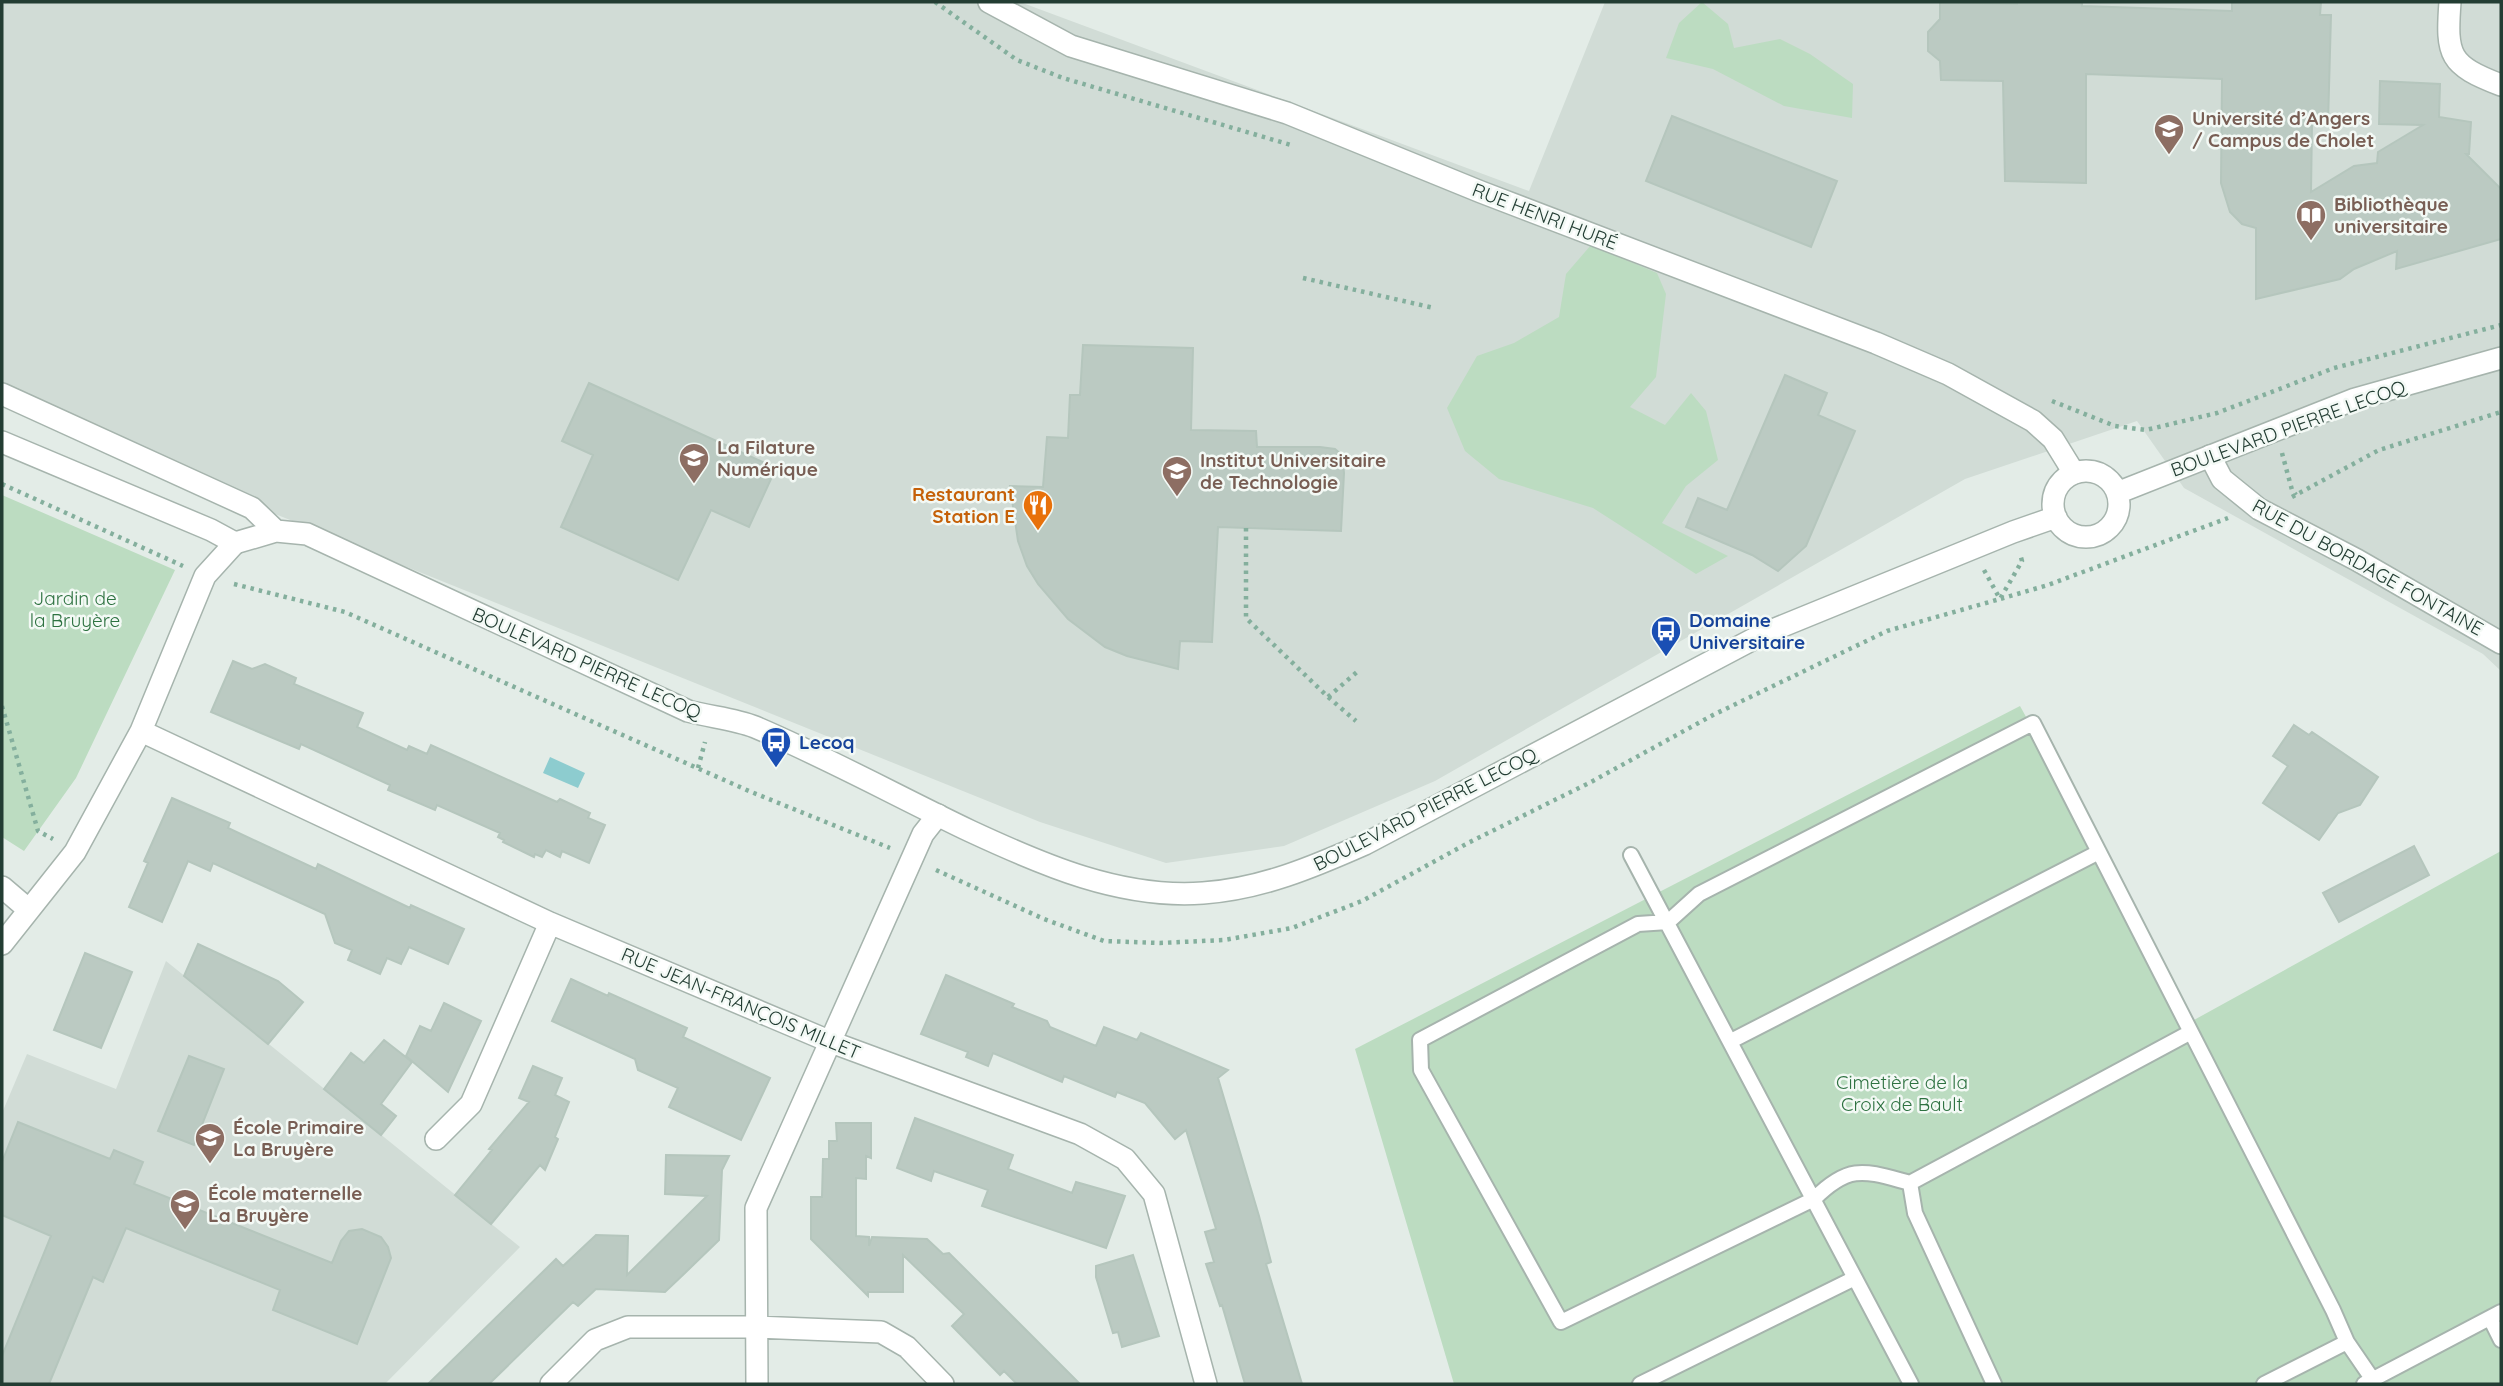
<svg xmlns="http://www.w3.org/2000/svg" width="2503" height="1386" font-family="Quicksand,sans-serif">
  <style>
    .built { fill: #d1dcd6 }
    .green { fill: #bcdcc1 }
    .water { fill: #8dcccf }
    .building { fill: #bbcac2; stroke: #b5c6bd; stroke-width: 2 }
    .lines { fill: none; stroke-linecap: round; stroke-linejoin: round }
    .service-casing { stroke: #a6b4ad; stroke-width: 18 }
    .minor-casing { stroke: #a6b4ad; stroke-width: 24 }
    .tertiary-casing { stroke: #a6b4ad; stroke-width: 24 }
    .path { stroke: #84af9d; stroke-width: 4.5; stroke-dasharray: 3.5 5; stroke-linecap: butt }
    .service { stroke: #fff; stroke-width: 14 }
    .minor { stroke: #fff; stroke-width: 21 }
    .tertiary { stroke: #fff; stroke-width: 21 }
    .labels { text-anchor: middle; stroke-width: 5; stroke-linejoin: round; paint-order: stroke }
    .education-label { font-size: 19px; font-weight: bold; fill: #785e54; stroke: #f3f9f5; text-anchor: start }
    .street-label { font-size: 19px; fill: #233d33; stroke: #f3f9f5 }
    .food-label { font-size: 19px; font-weight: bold; fill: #c56008; stroke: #f3f9f5; text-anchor: end }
    .park-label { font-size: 19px; fill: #2e7241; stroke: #f3f9f5 }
    .transit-label { font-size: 19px; font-weight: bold; fill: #164399; stroke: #f3f9f5; text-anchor: start }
  </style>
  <rect width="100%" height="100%" fill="#e3ece7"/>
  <path class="built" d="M2 2H1020L1529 191 1605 2H2501V671L2483 654 2184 488 2137 421 1965 479 1435 781 1284 846 1166 863 1040 822 2 404Z
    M166 961 520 1247 385 1384H2V1113L27 1054 116 1089Z"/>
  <path class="green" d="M1702 2 1728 24 1734 48 1780 39 1810 54 1853 84 1852 118 1784 106 1713 69 1666 58 1679 23Z
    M1591 245 1657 273 1666 294 1656 377 1630 407 1665 425 1691 393 1706 411 1718 460 1686 486 1662 523 1728 556 1696 574 1593 508 1499 479 1465 451 1447 408 1477 356 1514 343 1559 317 1566 274Z
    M2 495 175 570 76 778 24 851 2 837Z
    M2020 706 2194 1020 2501 851V1384H1454L1355 1049Z"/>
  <path class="water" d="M550 757 585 773 578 788 543 773Z"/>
  <path class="building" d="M1940 2 2017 4V2H2082V6L2232 11V2H2321L2320 15H2331L2328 124 2312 123 2311 192 2354 166 2377 163 2378 152 2423 125 2379 124 2380 81 2440 84 2439 117 2471 122 2469 154H2466L2501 189V239L2396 269 2397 251 2354 269 2340 279 2256 299V228L2242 224 2230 212 2221 183 2222 79 2086 74V183L2005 181 2003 81 1941 80 1940 61 1928 51V32L1940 19Z
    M1672 116 1837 181 1811 247 1646 181Z
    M1083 345 1193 348 1191 430 1256 431 1257 447H1320L1335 449 1342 455 1344 473 1341 531 1218 527 1212 642 1180 641 1178 669 1127 656 1105 647 1068 619 1038 584 1027 566 1018 541 1010 486 1043 487 1047 437 1068 438 1070 395H1080Z
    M1785 375 1827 393 1818 415 1855 431 1806 546 1778 571 1752 555 1686 527 1698 498 1727 510Z
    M589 383 776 468 749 527 711 510 678 580 561 527 593 455 562 441Z
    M233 661 252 669 265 664 296 678 294 684 363 713 357 727 407 750 409 746 427 754 431 745 557 802 560 799 590 813 588 818 605 825 589 863 562 851 560 857 546 850 542 857 535 854 534 857 503 842 504 840 498 837 500 833 437 805 435 810 388 790 390 785 301 744 299 749 211 712Z
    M2294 725 2309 735 2312 732 2378 777 2360 805 2338 813 2319 840 2263 803 2288 766 2273 756Z
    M172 798 230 823 228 828 316 869 318 864 410 908 411 905 464 929 448 964 409 947 401 964 387 958 380 974 348 960 352 950 335 943 325 914 213 863 210 871 188 861 162 922 129 907 148 863 144 861Z
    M2414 846 2429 875 2339 922 2323 893Z
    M198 944 278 981 303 1002 268 1044 184 976Z
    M85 953 132 972 101 1048 54 1030Z
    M946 975 1014 1004 1012 1007 1047 1021 1050 1027 1096 1046 1104 1027 1137 1040 1141 1033 1228 1070 1218 1078 1259 1216 1271 1262 1266 1264 1302 1384H1245L1222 1305 1220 1306 1206 1264 1214 1262 1205 1232 1216 1229 1186 1130 1175 1139 1145 1103 1117 1092 1115 1097 1064 1076 1062 1082 993 1053 988 1066 966 1057 968 1052 921 1034Z
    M571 979 608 996 609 993 687 1028 683 1037 770 1078 741 1140 669 1107 678 1088 638 1070 635 1059 552 1021Z
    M444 1003 481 1021 448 1092 406 1056 420 1026 431 1031Z
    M384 1040 412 1062 381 1104 396 1116 381 1135 324 1089 351 1053 364 1063Z
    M189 1056 224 1069 194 1145 158 1131Z
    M533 1066 562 1078 555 1095 569 1102 555 1137 558 1139 545 1170 540 1165 491 1224 455 1195 492 1150 489 1149 529 1102 519 1098Z
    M915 1118 1013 1155 1008 1169 1072 1193 1076 1182 1125 1196 1106 1248 982 1206 988 1190 934 1171 931 1181 897 1168Z
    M18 1122 110 1159 114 1150 143 1162 134 1184 332 1263 341 1241 349 1231 362 1229 381 1237 388 1247 391 1258 357 1344 273 1310 280 1290 126 1228 103 1282 93 1277 49 1384H2V1356L51 1236 2 1215V1162Z
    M836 1123H871V1158L866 1156V1179L856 1178V1236L869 1237V1246L872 1237 927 1239 943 1254 949 1253 1080 1384H1017L1004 1371 1000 1375 952 1326 964 1314 903 1255V1292H868V1296L811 1239V1197H822L823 1159H829V1141H837Z
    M666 1155 729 1156 722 1170 719 1240 686 1272 665 1292 596 1289 578 1306 573 1302 489 1384H428L556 1259 563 1266 596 1235 628 1236 627 1275 707 1196 665 1194Z
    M1133 1255 1159 1336 1122 1347 1118 1332 1113 1333 1096 1277V1266Z"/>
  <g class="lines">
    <g class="service-casing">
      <path id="service" d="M1631 855 1911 1384
        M2191 1032 1910 1183C1865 1171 1850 1163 1814 1199L1561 1322 1421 1070 1420 1040 1638 924 1668 922 1699 894 2033 723C2133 919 2233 1114 2333 1310L2347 1342 2373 1380
        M1731 1041 2099 852
        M1910 1183 1915 1213 1994 1384
        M2490 1318 2501 1340
        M1640 1384 1855 1278
        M2264 1384 2347 1342
        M2364 1384 2501 1312"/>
    </g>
    <g class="minor-casing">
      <path id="minor" d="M989 2 1071 46 1287 113 1481 192 1876 343 1948 374 2033 421 2053 439 2074 473
        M2450 2C2446 56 2449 65 2501 85
        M2210 456 2222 479 2259 509 2357 560 2501 643
        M141 731 550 923 831 1042 1080 1134 1125 1159 1154 1194 1206 1384
        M2 887 29 910
        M2 944 75 852 141 731 205 576 235 543
        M436 1139 471 1104 550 923
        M551 1384 595 1340 628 1327H757L881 1332 907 1347 943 1384
        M757 1384 756 1208 923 834 938 815"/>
    </g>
    <g class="tertiary-casing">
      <path id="tertiary" d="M2 394 252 508 276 531
        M2 442 211 530 235 543 276 531 307 534 688 711C710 717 735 719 755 727 828 758 899 797 970 831 1043 865 1121 899 1203 893 1261 889 1313 867 1365 844L1763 634 2013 532 2056 517
        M2053 504a33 33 0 1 1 66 0a33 33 0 1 1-66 0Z
        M2117 493 2355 399 2501 358"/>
    </g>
    <path class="path" d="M935 2 1017 60 1063 78 1291 145
      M1303 278 1434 308
      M2052 401 2115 426 2146 430 2217 413 2334 368 2501 325
      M2282 453 2292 490 2296 495
      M2 484 183 566
      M2292 497 2379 450 2501 412
      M1246 528V618L1328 697 1356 721
      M1984 570 2000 599 2048 585 2228 518
      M234 584 345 612 749 791 890 848
      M1328 697 1357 672
      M2 706 38 831 53 839
      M698 768 705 742
      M936 870 1044 919 1104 941 1160 943 1224 940 1292 928 1362 901 1468 843 1591 782 1713 715 1887 631 2000 599 2022 561 2020 554"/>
    <use href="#service" class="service"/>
    <use href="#minor" class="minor"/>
    <use href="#tertiary" class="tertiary"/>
  </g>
  <defs>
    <g id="university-pin" transform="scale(1.575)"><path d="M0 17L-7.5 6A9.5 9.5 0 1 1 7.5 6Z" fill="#8d6e63" stroke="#f3f9f5"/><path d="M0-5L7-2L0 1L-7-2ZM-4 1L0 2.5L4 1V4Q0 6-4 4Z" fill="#fff"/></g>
    <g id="library-pin" transform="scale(1.575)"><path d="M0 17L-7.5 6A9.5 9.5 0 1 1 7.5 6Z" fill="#8d6e63" stroke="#f3f9f5"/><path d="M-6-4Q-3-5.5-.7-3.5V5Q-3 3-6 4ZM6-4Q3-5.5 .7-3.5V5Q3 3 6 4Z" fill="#fff"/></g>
    <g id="restaurant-pin" transform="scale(1.575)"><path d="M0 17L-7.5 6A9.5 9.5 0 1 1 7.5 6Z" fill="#e8710a" stroke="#f3f9f5"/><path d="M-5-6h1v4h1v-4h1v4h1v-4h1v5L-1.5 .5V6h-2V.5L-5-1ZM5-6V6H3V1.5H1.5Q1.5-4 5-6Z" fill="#fff"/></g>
    <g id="bus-pin" transform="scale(1.575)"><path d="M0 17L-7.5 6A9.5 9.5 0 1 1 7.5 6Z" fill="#1a4fb4" stroke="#f3f9f5"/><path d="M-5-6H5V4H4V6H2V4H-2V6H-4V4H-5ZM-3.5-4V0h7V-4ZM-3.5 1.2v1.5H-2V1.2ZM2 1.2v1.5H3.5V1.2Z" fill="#fff"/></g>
    <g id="school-pin" transform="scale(1.575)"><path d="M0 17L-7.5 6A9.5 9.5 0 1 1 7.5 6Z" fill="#8d6e63" stroke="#f3f9f5"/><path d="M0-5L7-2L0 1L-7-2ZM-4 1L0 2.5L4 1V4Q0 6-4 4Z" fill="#fff"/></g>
  </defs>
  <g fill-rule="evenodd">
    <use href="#university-pin" x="2169" y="129"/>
    <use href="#library-pin" x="2311" y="215"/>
    <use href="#university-pin" x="694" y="458"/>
    <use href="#university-pin" x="1177" y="471"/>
    <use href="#restaurant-pin" x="1038" y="505"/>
    <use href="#bus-pin" x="1666" y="631"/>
    <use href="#bus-pin" x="776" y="742"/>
    <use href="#school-pin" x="210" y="1138"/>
    <use href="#school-pin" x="185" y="1204"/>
  </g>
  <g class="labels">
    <g class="education-label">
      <text x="2192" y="125">Université d’Angers<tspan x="2192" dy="22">/ Campus de Cholet</tspan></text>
      <text x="2334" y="211">Bibliothèque<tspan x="2334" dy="22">universitaire</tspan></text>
      <text x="717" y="454">La Filature<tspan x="717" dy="22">Numérique</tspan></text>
      <text x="1200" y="467">Institut Universitaire<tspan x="1200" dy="22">de Technologie</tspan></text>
      <text x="233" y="1134">École Primaire<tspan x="233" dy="22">La Bruyère</tspan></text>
      <text x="208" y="1200">École maternelle<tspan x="208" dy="22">La Bruyère</tspan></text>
    </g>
    <g class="street-label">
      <text transform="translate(1545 216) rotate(21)" y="7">RUE HENRI HURÉ</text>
      <text transform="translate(2288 428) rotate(-20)" y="7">BOULEVARD PIERRE LECOQ</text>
      <text transform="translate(2368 567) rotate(29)" y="7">RUE DU BORDAGE FONTAINE</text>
      <text transform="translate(587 663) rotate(24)" y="7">BOULEVARD PIERRE LECOQ</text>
      <text transform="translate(1425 809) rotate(-27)" y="7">BOULEVARD PIERRE LECOQ</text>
      <text transform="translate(741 1003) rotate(23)" y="7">RUE JEAN-FRANÇOIS MILLET</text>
    </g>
    <g class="food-label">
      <text x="1015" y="501">Restaurant<tspan x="1015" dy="22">Station E</tspan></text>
    </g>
    <g class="park-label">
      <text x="75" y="605">Jardin de<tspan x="75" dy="22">la Bruyère</tspan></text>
      <text x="1902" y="1089">Cimetière de la<tspan x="1902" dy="22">Croix de Bault</tspan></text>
    </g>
    <g class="transit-label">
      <text x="1689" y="627">Domaine<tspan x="1689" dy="22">Universitaire</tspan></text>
      <text x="799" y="749">Lecoq</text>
    </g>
  </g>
  <rect width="2503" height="1386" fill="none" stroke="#233d33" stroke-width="7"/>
</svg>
